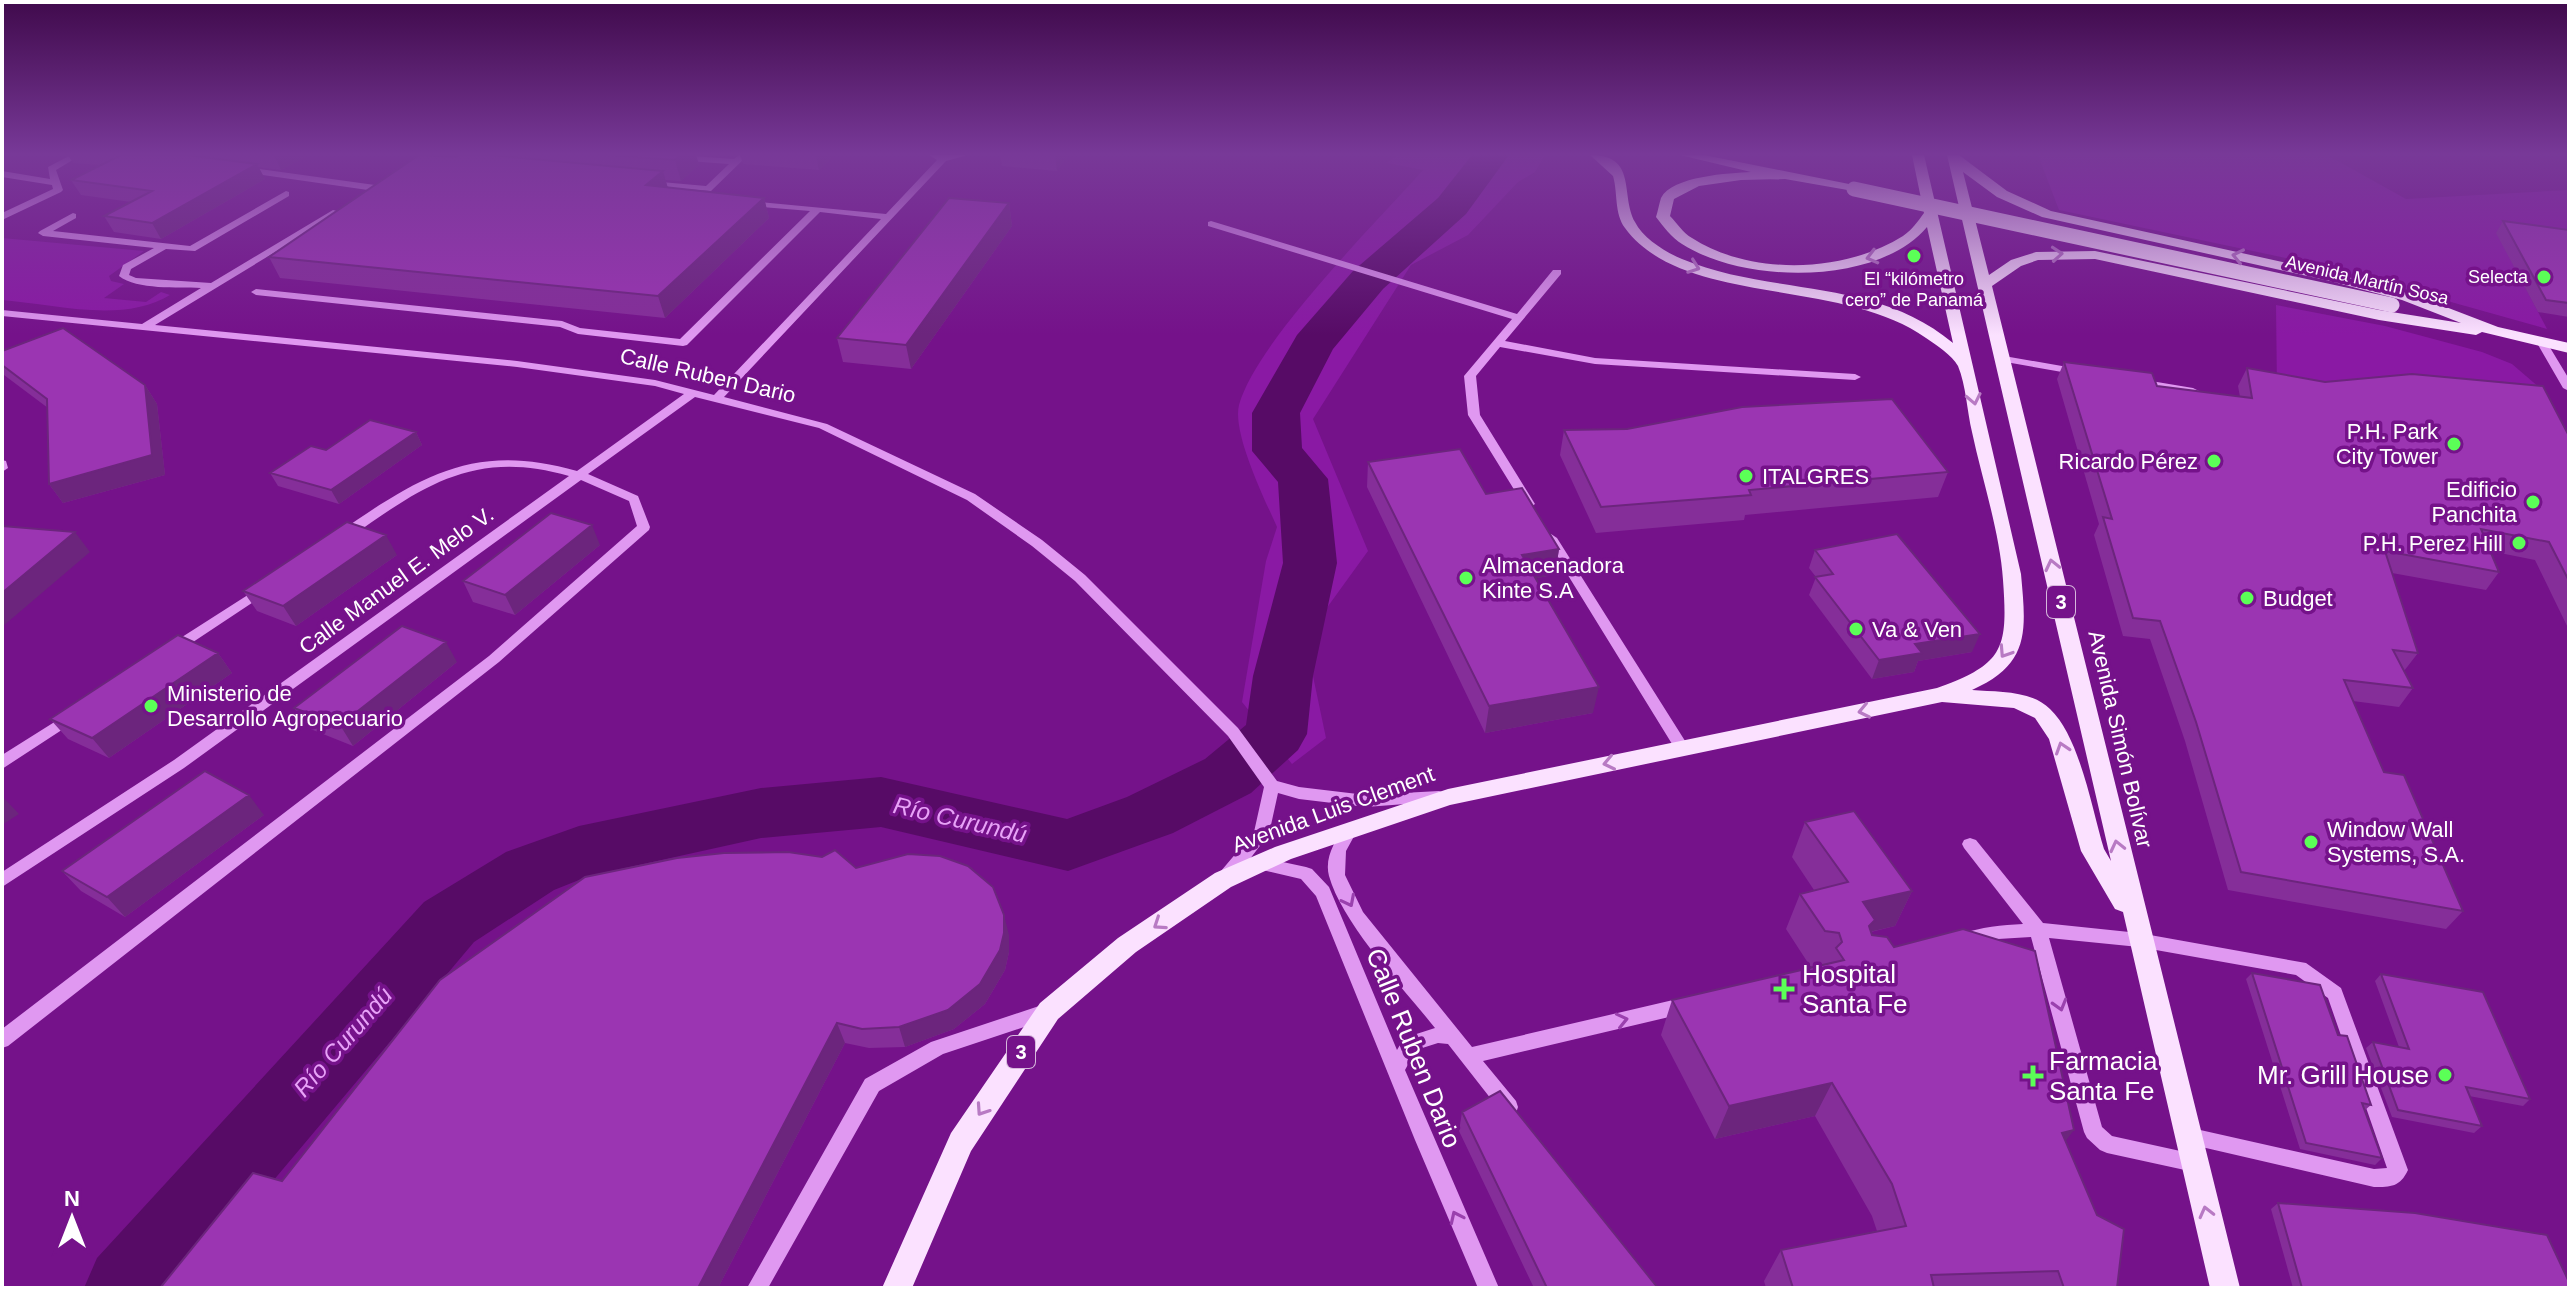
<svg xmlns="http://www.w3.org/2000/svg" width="2571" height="1290" font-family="Helvetica,sans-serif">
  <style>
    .green { fill: #8a19a4 }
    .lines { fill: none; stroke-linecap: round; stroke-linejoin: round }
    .river { fill: #570b66; fill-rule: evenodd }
    .minor { fill: #e098f1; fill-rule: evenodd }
    .major { fill: #fbe1ff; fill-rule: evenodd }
    .major-bridge { stroke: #fbe1ff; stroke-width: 15 }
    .wall { fill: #852e99 }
    .shaded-wall { fill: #6c257d }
    .building { fill: #9b35b2; stroke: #6c257d; stroke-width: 2 }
    .oneway { stroke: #b87ac4 }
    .oneway2 { stroke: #9a41ae }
    .poi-dot { fill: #5bff57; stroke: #75128a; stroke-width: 3 }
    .labels { text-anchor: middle; stroke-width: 7; stroke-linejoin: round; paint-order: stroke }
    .far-poi-label { font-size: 18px; fill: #fff; stroke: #75128a; text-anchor: end }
    .far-street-label { font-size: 18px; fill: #fff; stroke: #75128a }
    .shield { fill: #75128a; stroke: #d6b8dc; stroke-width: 2 }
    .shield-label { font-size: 20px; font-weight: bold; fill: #fff }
    .street-label { font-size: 22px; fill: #fff; stroke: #75128a }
    .poi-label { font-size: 22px; fill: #fff; stroke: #75128a; text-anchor: start }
    .water-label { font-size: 24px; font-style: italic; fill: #e8a3f8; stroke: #75128a }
    .near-poi-label { font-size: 26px; fill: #fff; stroke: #75128a; text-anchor: start }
    .near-street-label { font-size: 26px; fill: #fff; stroke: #75128a }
  </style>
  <rect width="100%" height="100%" fill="#75128a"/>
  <path class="green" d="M1397 155H1545L1535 172 1518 182 1468 235 1411 265 1313 419 1368 551 1305 638 1326 738 1292 764 1242 702 1266 561 1277 527C1265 500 1232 433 1239 405 1257 341 1375 224 1423 170L1387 163Z
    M2038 155H2327L2406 199 2569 190V242L2497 233 2547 329 2319 265 2059 210Z
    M2 238 144 251 109 276 111 281 124 284 104 298 146 302 161 292 170 295C123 324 54 304 2 300Z
    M2276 305 2385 326 2482 352 2512 364 2540 388 2277 391Z"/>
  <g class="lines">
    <path class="river" d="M1472 155H1509L1466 214 1383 289 1333 349 1300 413 1302 448 1328 479 1337 563 1313 676 1307 734 1298 750 1251 793 1173 833 1068 871 881 827 761 838 589 876 554 890 474 942 183 1288H84L97 1258 424 902 506 852 579 826 761 788 881 777 1067 819 1127 797 1205 759 1246 725 1253 676 1283 563 1278 482 1252 451V413L1297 335 1353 271 1438 198Z"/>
    <path class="minor" d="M71 155H81L56 170 63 190 61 192 2 220V213L53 189 52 185 2 177V171L50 179 48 167Z
      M678 155 734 159 739 155H748L711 191 647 186 645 184 650 181 706 186 729 164 675 160V156Z
      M929 155H968L946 161 724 397 827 424 975 494 1042 540 1085 575 1238 728 1277 781 1299 787 1366 795 1439 791 1445 793 1447 797 1445 801 1366 807 1299 799 1278 793 1269 834 1233 881 1227 883 1221 881 1219 876 1221 871 1254 832 1264 787 1228 736 1075 581 1032 546 967 500 819 428 695 397 588 474 638 496 650 527 649 530 499 662 8 1046 2 1048V1029L489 656 637 526 629 501 581 480 184 768 2 887V872L174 760 569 476C474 448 421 487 348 539H338L337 536 338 533C419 477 474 441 577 471L684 394 655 386 517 367 2 316V310L142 324 201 288C178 287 137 290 119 276L123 265 154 248 43 236 38 233 40 231 73 213 76 214V218L53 231 190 246 286 191 289 192V196L195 251 166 249 131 269 129 275 136 278 211 283 333 210 341 212 155 325 517 361 655 380 714 395 881 219 820 212 687 345 683 346 578 334 560 327 256 295 251 292 256 289 562 321 580 328 680 339 810 211 751 206 748 205V201L886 214 937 160Z
      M245 167 375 185 380 188 375 191 242 172 241 170Z
      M1211 221 1517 314 1553 270H1561V274L1505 341 1595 358 1855 374 1861 377 1855 380 1595 364 1500 347 1476 376 1480 415 1535 504 1529 508 1523 504 1468 415 1464 376 1512 319 1208 226V222Z
      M2542 340 2546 341 2569 379V391L2563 388 2537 343Z
      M2004 356 2079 369 2085 372 2079 375 2000 361 1999 359Z
      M2139 379 2193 388 2199 391 2193 394 2135 384 2133 382Z
      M2 460 6 461 8 468 2 472Z
      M1551 534 1557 538 1687 744 1690 748 1687 752H1677L1545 538Z
      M262 586 267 587 269 590 267 593 178 652H168L166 649 168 646Z
      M72 711 77 712 79 716 77 720 2 769V755Z
      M1350 823 1356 825 1358 829 1346 851 1345 875 1363 912 1472 1047 1686 997 1692 1000 1695 1005 1692 1010 1686 1013 1483 1061 1516 1101 1518 1107 1516 1113 1509 1116 1502 1113 1448 1044 1438 1043 1416 1050 1405 1070 1499 1288H1478L1415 1140 1316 896 1301 879 1254 868 1252 863 1254 858 1260 857 1306 867 1312 869 1329 887 1397 1050 1404 1038 1435 1028C1404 989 1342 923 1329 876 1324 857 1336 841 1344 825Z
      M1970 838 1976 840 2043 923 2139 933 2306 963 2341 988 2408 1170C2400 1187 2391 1187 2374 1187L2180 1142 2177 1136 2180 1130 2187 1127 2374 1169 2387 1168 2328 998 2296 975 2139 947 2049 938 2102 1127 2112 1136 2194 1154 2201 1156 2204 1163 2201 1170 2194 1172 2107 1153 2100 1150 2087 1138 2084 1132 2031 937 1998 939 1967 946 1961 944 1958 939 1961 934C1981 927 2002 925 2023 924L1964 848 1962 844 1964 840Z
      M1048 1003 1054 1005 1057 1011 1054 1017 943 1054 879 1091 768 1288H747L865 1079 931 1042Z"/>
    <path class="major" d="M1590 155C1638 155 1620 195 1635 222 1643 238 1665 252 1682 259 1770 296 1875 277 1953 343L1927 227C1877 286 1744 284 1682 244 1672 238 1663 226 1656 217 1658 211 1659 204 1661 198 1672 176 1730 173 1751 172L1680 155H1704L1859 186V192L1785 179 1741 180 1699 186 1674 199 1670 216C1677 223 1683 233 1692 238 1751 276 1845 273 1903 236 1912 230 1918 221 1924 213L1912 155H1924L2021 574C2026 630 2031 664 1972 690 1997 692 2031 690 2050 709 2080 737 2092 810 2104 849L2111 861 1947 155H1959L2007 191 2051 211 2337 274 2412 294 2498 327 2569 343V353L2482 332 2476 335 2379 320 2095 259 2038 260 2021 266 1992 286 2240 1288H2210L2123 912 2115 909 2081 851 2049 739 2035 718 2014 708 1942 702 1450 805 1291 859 1231 887 1136 952 1058 1019 971 1151 912 1288H882L951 1133 1040 1003 1118 938 1215 873 1275 847 1448 789 1937 688C2004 664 2008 649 2003 580 2000 533 1982 479 1972 432 1967 411 1966 385 1958 366 1952 355 1936 345 1926 338 1841 277 1683 307 1625 228 1614 213 1618 193 1613 176ZM1963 172 1997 197 2042 217 2330 281 2402 300 2461 323 2379 310 2095 251 2036 252 2011 260 1989 275Z"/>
    <path class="major-bridge" d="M1854 189 2392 305"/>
  </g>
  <path class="wall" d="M68 155H309L281 170 258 167 265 179 161 239 114 232 104 216 131 202 81 195 71 180 100 165 73 163Z
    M459 155H696L699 165 681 181 665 180 668 188 764 198 769 218 665 318 280 278 269 257Z
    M740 155H834L819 170 743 164Z
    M1000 155H1068L1057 171 1002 166Z
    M1009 203 1012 226 911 369 843 362 837 338Z
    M2503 221 2569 230V317L2538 312 2496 233Z
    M2 351 145 385 157 404 165 475 63 503 49 484 48 408 4 375 2 373Z
    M2064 362 2157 386 2240 397 2238 386 2247 368 2569 436V630L2535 560 2490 551 2499 572 2486 590 2392 573 2418 653 2404 671 2413 688 2399 707 2353 701 2384 772 2463 911 2446 929 2228 890 2185 741 2150 639 2123 636 2094 535 2099 524 2057 379Z
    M1564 430 1948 472 1938 497 1745 515 1744 520 1596 533 1560 455Z
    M416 432 422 445 339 504 278 486 270 473 326 450Z
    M1368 462 1486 494 1559 549 1555 575 1536 578 1593 713 1485 733 1367 487Z
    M600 545 515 615 473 602 463 581Z
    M1815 550 1972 652 1918 661 1914 672 1872 679 1809 595 1816 577 1809 568Z
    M397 555 296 626 257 611 243 591Z
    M218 653 232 673 109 758 68 739 50 719Z
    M457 662 353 746 308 728 294 708Z
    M264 815 125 917 81 891 62 871Z
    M1805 822 1912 891 1895 926 1871 932 1872 935 1894 947 2065 1141 2117 1288H1766L1764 1281 1781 1250 1877 1231 1872 1216 1815 1116 1715 1139 1661 1035 1672 1000 1813 967 1810 966 1786 929 1800 894 1814 890 1792 857Z
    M856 868 1009 935V952L1005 970 985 1004 954 1029 905 1047 869 1048 845 1043 718 1288H160L282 1181Z
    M2252 973 2338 1035 2371 1105 2365 1110 2382 1158 2375 1165 2300 1149 2246 979Z
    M2381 974 2530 1099 2523 1106 2469 1096 2482 1126 2474 1133 2392 1117 2366 1048 2373 1042 2399 1047 2375 981Z
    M1462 1112 1658 1288H1534L1459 1131Z
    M2278 1203 2569 1288H2293L2271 1209Z"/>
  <path class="shaded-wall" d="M274 155H309L281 170Z
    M681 155H696L699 165 681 181 675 160Z
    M816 155H834L819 170Z
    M1055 155H1068L1057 171Z
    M257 164 265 179 161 239 152 223Z
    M663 171 669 192 646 185Z
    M764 198 769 218 665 318 658 296Z
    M1009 203 1012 226 911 369 906 345Z
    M145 385 157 404 165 475 63 503 49 484Z
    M416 432 422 445 339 504 331 490Z
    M592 525 600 545 515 615 505 595Z
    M75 532 90 552 2 627V593Z
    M386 535 397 555 296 626 283 606Z
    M1559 549 1555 575 1519 581 1522 555Z
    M1980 634 1972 652 1918 661 1914 672 1872 679 1879 660 1915 644Z
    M446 642 457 662 353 746 340 725Z
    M218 653 232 673 109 758 92 738Z
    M1599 687 1593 713 1485 733 1489 706Z
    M249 795 264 815 125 917 107 897Z
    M2 796 19 814 2 825Z
    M1912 891 1895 926 1869 932 1863 902Z
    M1004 915 1009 935V952L1005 970 985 1004 954 1029 905 1047 899 1027Z
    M837 1023 845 1043 718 1288H698Z
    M1832 1083 1815 1116 1715 1139 1729 1106Z
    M2074 1130 2049 1163 2062 1133Z"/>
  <path class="building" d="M121 155H187L257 164 152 223 104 216 152 191 71 180Z
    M419 155 456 157 459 155H490L663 171 646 185 764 198 658 296 269 257Z
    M607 155H681L675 160Z
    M949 198 1009 203 906 345 837 338Z
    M2503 221 2569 230V303L2546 300Z
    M63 328 145 385 152 455 49 484 47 399 2 365V351Z
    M2064 362 2152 373 2157 386 2252 398 2247 368 2325 382 2412 374 2543 386 2569 436V581L2549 542 2481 529 2499 572 2385 551 2418 653 2393 650 2413 688 2344 680 2384 772 2404 775 2463 911 2241 872 2196 722 2160 621 2133 618 2103 517 2112 519Z
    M1892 399 1948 472 1749 490 1751 495 1601 507 1564 430 1627 429 1742 407Z
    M370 420 416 432 331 490 270 473 311 446 326 450Z
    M1460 449 1486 494 1522 488 1559 549 1522 555 1599 687 1489 706 1368 462Z
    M551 513 592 525 505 595 463 581Z
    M347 522 386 535 283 606 243 591Z
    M2 526 75 532 2 593Z
    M1897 534 1980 634 1915 644 1922 653 1879 660 1815 577 1833 574 1815 550Z
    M402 626 446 642 340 725 294 708Z
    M178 635 218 653 92 738 50 719Z
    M205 771 249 795 107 897 62 871Z
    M1854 811 1912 891 1863 902 1875 920 1869 926 1872 935 1887 937 1894 947 1963 929 2035 951 2074 1130 2062 1133 2097 1215 2124 1229 2117 1288H2064L2058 1271 1931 1275 1934 1288H1793L1781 1250 1906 1226 1892 1184 1832 1083 1729 1106 1672 1000 1844 960 1836 948 1842 942 1839 933 1825 931 1800 894 1848 882 1805 822Z
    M835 850 856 868 908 854 940 856 968 866 993 887 1004 915V933L1000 950 980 984 948 1010 899 1027 862 1029 837 1023 698 1288H160L253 1173 282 1181 440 980 585 877 677 858 724 853 788 852 822 857Z
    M2252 973 2320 985 2338 1035 2347 1036 2371 1105 2362 1103 2382 1158 2306 1143Z
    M2381 974 2483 992 2530 1099 2466 1087 2482 1126 2398 1110 2373 1042 2409 1049Z
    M1500 1091 1658 1288H1547L1462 1112Z
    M2278 1203 2415 1213 2547 1235 2569 1282V1288H2302Z"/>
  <defs><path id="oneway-chevron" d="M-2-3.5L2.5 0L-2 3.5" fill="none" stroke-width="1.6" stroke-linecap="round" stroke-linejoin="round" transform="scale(2)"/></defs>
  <g class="oneway">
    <use href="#oneway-chevron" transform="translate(2057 254) rotate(-4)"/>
    <use href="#oneway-chevron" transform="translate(2238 256) rotate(-168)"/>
    <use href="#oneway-chevron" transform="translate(1872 257) rotate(165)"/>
    <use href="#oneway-chevron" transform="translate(1694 267) rotate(20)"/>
    <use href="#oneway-chevron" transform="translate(1974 399) rotate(78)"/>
    <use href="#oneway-chevron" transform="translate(2052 565) rotate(-103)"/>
    <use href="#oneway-chevron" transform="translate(2005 652) rotate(123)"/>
    <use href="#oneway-chevron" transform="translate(1864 711) rotate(168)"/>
    <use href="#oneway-chevron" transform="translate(2062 748) rotate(-108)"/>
    <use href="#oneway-chevron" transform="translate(1609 763) rotate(168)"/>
    <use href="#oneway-chevron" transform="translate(2117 846) rotate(-103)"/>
    <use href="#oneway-chevron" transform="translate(1159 924) rotate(146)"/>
    <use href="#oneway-chevron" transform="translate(982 1110) rotate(124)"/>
    <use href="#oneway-chevron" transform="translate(2206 1212) rotate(-104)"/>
  </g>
  <g class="oneway2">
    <use href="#oneway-chevron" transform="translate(1349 901) rotate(63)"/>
    <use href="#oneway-chevron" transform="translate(2060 1005) rotate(74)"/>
    <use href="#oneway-chevron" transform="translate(1622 1020) rotate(-13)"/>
    <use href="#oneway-chevron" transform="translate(1456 1217) rotate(-115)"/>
  </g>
  <linearGradient id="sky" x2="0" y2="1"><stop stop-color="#400a4c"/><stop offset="0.46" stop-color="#783998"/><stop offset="1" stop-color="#783998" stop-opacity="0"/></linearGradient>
  <rect width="2571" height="335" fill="url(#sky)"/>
  <g class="poi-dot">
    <circle cx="1914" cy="256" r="8"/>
    <circle cx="2544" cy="277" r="8"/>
    <circle cx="2454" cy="444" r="8"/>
    <circle cx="2214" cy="461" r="8"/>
    <circle cx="1746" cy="476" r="8"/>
    <circle cx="2533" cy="502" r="8"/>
    <circle cx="2519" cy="543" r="8"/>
    <circle cx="1466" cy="578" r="8"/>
    <circle cx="2247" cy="598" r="8"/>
    <circle cx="1856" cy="629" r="8"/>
    <circle cx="151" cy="706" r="8"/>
    <circle cx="2311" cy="842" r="8"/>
    <path d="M1780 977h8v8h8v8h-8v8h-8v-8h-8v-8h8z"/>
    <circle cx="2445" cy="1075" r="8"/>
    <path d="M2029 1064h8v8h8v8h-8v8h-8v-8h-8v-8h8z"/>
  </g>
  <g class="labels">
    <g class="far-poi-label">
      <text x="2528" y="283">Selecta</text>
      <text x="1914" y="285" text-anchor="middle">El “kilómetro<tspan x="1914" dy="21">cero” de Panamá</tspan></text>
    </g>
    <g class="far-street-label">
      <text transform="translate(2367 280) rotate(13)" y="6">Avenida Martín Sosa</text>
    </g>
    <g class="shield">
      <rect x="2047" y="586" width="28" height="32" rx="6"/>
      <rect x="1007" y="1036" width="28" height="32" rx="6"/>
    </g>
    <g class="shield-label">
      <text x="2061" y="609">3</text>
      <text x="1021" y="1059">3</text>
    </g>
    <g class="street-label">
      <text transform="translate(708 375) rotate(13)" y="8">Calle Ruben Dario</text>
      <text transform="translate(396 580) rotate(-36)" y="8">Calle Manuel E. Melo V.</text>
      <text transform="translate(2121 739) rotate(77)" y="8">Avenida Simón Bolívar</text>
      <text transform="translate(1333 809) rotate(-20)" y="8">Avenida Luis Clement</text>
    </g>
    <g class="poi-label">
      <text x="2438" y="439" text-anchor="end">P.H. Park<tspan x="2438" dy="25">City Tower</tspan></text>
      <text x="2198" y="469" text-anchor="end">Ricardo Pérez</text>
      <text x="1762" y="484">ITALGRES</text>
      <text x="2517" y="497" text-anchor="end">Edificio<tspan x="2517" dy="25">Panchita</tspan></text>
      <text x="2503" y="551" text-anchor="end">P.H. Perez Hill</text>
      <text x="1482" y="573">Almacenadora<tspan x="1482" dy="25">Kinte S.A</tspan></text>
      <text x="2263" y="606">Budget</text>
      <text x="1872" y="637">Va &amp; Ven</text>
      <text x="167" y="701">Ministerio de<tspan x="167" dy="25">Desarrollo Agropecuario</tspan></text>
      <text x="2327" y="837">Window Wall<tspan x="2327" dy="25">Systems, S.A.</tspan></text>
    </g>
    <g class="water-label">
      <text transform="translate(960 820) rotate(13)" y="8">Río Curundú</text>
      <text transform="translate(343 1042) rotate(-49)" y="8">Río Curundú</text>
    </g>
    <g class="near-poi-label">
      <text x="1802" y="983">Hospital<tspan x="1802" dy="30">Santa Fe</tspan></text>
      <text x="2049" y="1070">Farmacia<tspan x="2049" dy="30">Santa Fe</tspan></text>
      <text x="2429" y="1084" text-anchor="end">Mr. Grill House</text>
    </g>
    <g class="near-street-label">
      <text transform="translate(1414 1048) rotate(68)" y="9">Calle Ruben Dario</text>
    </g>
  </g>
  <rect width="2571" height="1290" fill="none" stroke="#ffffff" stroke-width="8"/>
  <g transform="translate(72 1218)" stroke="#75128a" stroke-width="6" paint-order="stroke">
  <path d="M0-6L14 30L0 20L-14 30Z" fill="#ffffff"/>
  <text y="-12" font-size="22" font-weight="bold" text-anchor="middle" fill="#ffffff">N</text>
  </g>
</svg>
